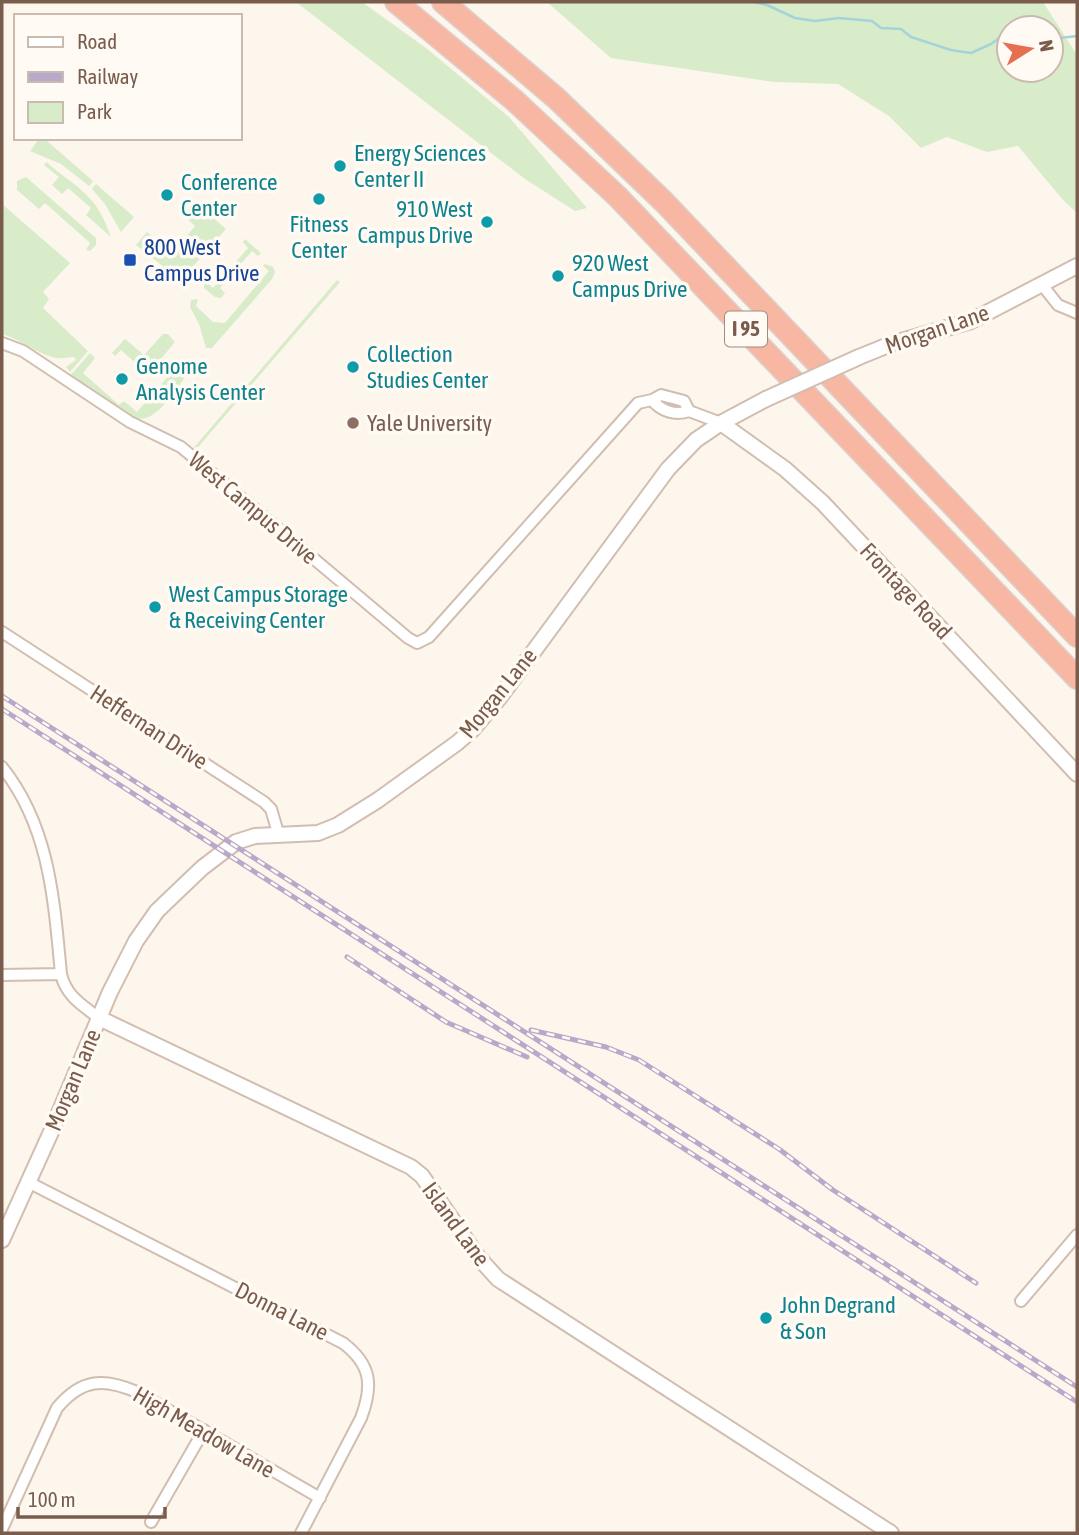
<svg xmlns="http://www.w3.org/2000/svg" width="1079" height="1535" font-family="'Asap Condensed',sans-serif">
  <style>
    .green { fill: #d8ecc9; fill-rule: evenodd }
    .lines { fill: none; stroke-linecap: round; stroke-linejoin: round }
    .stream { stroke: #a5d3da; stroke-width: 2.5 }
    .minor-casing { stroke: #d1beb0; stroke-width: 14 }
    .tertiary-casing { stroke: #d1beb0; stroke-width: 18 }
    .motorway-casing { stroke: #dad1cd; stroke-width: 24 }
    .minor { stroke: #fff; stroke-width: 10 }
    .tertiary { stroke: #fff; stroke-width: 14 }
    .motorway { stroke: #f7b7a3; stroke-width: 21 }
    .rail-casing { stroke: #b9a8c9; stroke-width: 5 }
    .rail { stroke: #fffaf3; stroke-width: 2.5; stroke-dasharray: 8; stroke-linecap: butt }
    .tertiary-bridge-casing { stroke: #d1beb0; stroke-width: 18; stroke-linecap: butt }
    .tertiary-bridge { stroke: #fff; stroke-width: 14 }
    .culture-dot { fill: #0f9aa8; stroke: #fffaf3; stroke-width: 2.5 }
    .transit-dot { fill: #1a4fb4; stroke: #fffaf3; stroke-width: 2.5 }
    .education-dot { fill: #8d6e63; stroke: #fffaf3; stroke-width: 2.5 }
    .labels { text-anchor: middle; stroke-width: 7; stroke-linejoin: round; paint-order: stroke }
    .shield { fill: #fffaf3; stroke: #a28b7f; stroke-width: 2 }
    .shield-label { font-size: 21px; font-weight: bold; fill: #7a5c4d }
    .culture-label { font-size: 23px; fill: #0d838f; stroke: #fffaf3; text-anchor: start }
    .transit-label { font-size: 23px; fill: #164399; stroke: #fffaf3; text-anchor: start }
    .street-label { font-size: 23px; fill: #7a5c4d; stroke: #fffaf3 }
    .education-label { font-size: 23px; fill: #785e54; stroke: #fffaf3; text-anchor: start }
  </style>
  <rect width="100%" height="100%" fill="#fdf6ec"/>
  <path class="green" d="M296 2H362L426 48 509 117 587 208 575 211 525 179Z
    M547 2H1043L1077 55V213L1063 200 1018 146 987 152 947 137 921 148 889 116 838 84 774 82 611 58ZM1009 28H1051V70H1009Z
    M42 138H49L47 141 93 181 89 186 61 164 30 151 39 139Z
    M46 162C78 189 96 193 111 237L86 215 91 208 68 188 62 194 52 185 59 177 44 165Z
    M26 177 96 238V245L90 251 86 250 90 243 45 203 39 209 17 190V181Z
    M96 184 134 217 121 232 105 204 92 189Z
    M195 202 226 229 189 271 174 275 136 245 147 232 172 254 195 226 185 217 189 213 187 211Z
    M2 204 70 263 43 292 49 299 43 308 88 351 70 372 66 367 76 360 74 357C69 357 62 359 57 358 40 356 20 339 2 334Z
    M245 239 261 253 258 256 252 251 220 288 225 293 221 298 215 297 204 288V285L207 283 213 288 248 248 243 242Z
    M265 264 273 267 275 272 272 279 212 348H206L199 324 190 307 191 300 198 299 196 306 213 322 225 323 269 271 263 266Z
    M337 280 340 282 187 460 191 451Z
    M163 334H168L175 342 148 374 121 350 115 356 112 353 125 339 144 355Z
    M90 353 95 358 83 373 119 405 124 401 137 412 183 359H190C193 373 164 408 152 415 145 420 137 419 130 417L69 377Z"/>
  <g class="lines">
    <path class="stream" d="M754 2 767 5 795 18 815 21 839 18 872 21 881 28 901 29 911 37 951 50 971 53 991 44 1002 36H1009
      M1051 39 1077 36"/>
    <g class="minor-casing">
      <path id="minor" d="M1043 286 1058 305 1077 313
        M2 343 23 351 130 422 181 447 408 638 417 643 429 637 638 403 652 400 661 395 684 401 689 411 721 423
        M652 400C661 411 675 416 689 411
        M2 632 264 802 271 809 279 836
        M2 767C50 827 54 901 61 974
        M2 975 61 974C66 996 82 1005 99 1018
        M28 1182 343 1343C372 1365 373 1386 361 1418L301 1533
        M1021 1301 1077 1235
        M151 1522 204 1430
        M2 1529 57 1408C82 1378 104 1378 137 1392L320 1498"/>
    </g>
    <g class="tertiary-casing">
      <path id="tertiary" d="M859 357 891 344 971 321 1077 266
        M721 423 785 469 823 503 1077 774
        M99 1018 411 1167 422 1176 478 1257 498 1279 891 1533
        M2 1240 51 1132 110 992 136 941 157 911 202 868 236 842 255 836 318 833 338 825 378 800 457 743 473 729 500 697 668 469 696 440 721 423 766 399"/>
    </g>
    <g class="motorway-casing">
      <path id="motorway" d="M396 2 514 100 618 197 1077 678
        M443 2 556 98 664 202 1077 636"/>
    </g>
    <use href="#minor" class="minor"/>
    <use href="#tertiary" class="tertiary"/>
    <use href="#motorway" class="motorway"/>
    <g class="rail-casing">
      <path id="rail" d="M2 696 1077 1387
        M2 709 1077 1402
        M347 957 446 1022 527 1057
        M531 1030 606 1047 639 1060 779 1149 833 1190 976 1283"/>
    </g>
    <use href="#rail" class="rail"/>
    <g class="tertiary-bridge-casing">
      <path id="tertiary-bridge" d="M766 399 859 357"/>
    </g>
    <use href="#tertiary-bridge" class="tertiary-bridge"/>
  </g>
  <g class="culture-dot">
    <circle cx="340" cy="166" r="7"/>
    <circle cx="167" cy="195" r="7"/>
    <circle cx="319" cy="199" r="7"/>
    <circle cx="487" cy="222" r="7"/>
    <circle cx="558" cy="276" r="7"/>
    <circle cx="353" cy="367" r="7"/>
    <circle cx="122" cy="379" r="7"/>
    <circle cx="155" cy="607" r="7"/>
    <circle cx="766" cy="1318" r="7"/>
  </g>
  <rect class="transit-dot" x="123" y="253" width="14" height="14" rx="3.5"/>
  <circle class="education-dot" cx="353" cy="423" r="7"/>
  <g class="labels">
    <rect class="shield" x="725" y="311.5" width="42" height="35" rx="5"/>
    <g class="shield-label">
      <text x="746" y="336">I 95</text>
    </g>
    <g class="culture-label">
      <text x="354" y="161">Energy Sciences<tspan x="354" dy="26">Center II</tspan></text>
      <text x="181" y="190">Conference<tspan x="181" dy="26">Center</tspan></text>
      <text x="473" y="217" text-anchor="end">910 West<tspan x="473" dy="26">Campus Drive</tspan></text>
      <text x="319" y="232" text-anchor="middle">Fitness<tspan x="319" dy="26">Center</tspan></text>
      <text x="572" y="271">920 West<tspan x="572" dy="26">Campus Drive</tspan></text>
      <text x="367" y="362">Collection<tspan x="367" dy="26">Studies Center</tspan></text>
      <text x="136" y="374">Genome<tspan x="136" dy="26">Analysis Center</tspan></text>
      <text x="169" y="602">West Campus Storage<tspan x="169" dy="26">&amp; Receiving Center</tspan></text>
      <text x="780" y="1313">John Degrand<tspan x="780" dy="26">&amp; Son</tspan></text>
    </g>
    <g class="transit-label">
      <text x="144" y="255">800 West<tspan x="144" dy="26">Campus Drive</tspan></text>
    </g>
    <g class="street-label">
      <text transform="translate(937 329) rotate(-19)" y="8">Morgan Lane</text>
      <text transform="translate(253 508) rotate(40)" y="8">West Campus Drive</text>
      <text transform="translate(906 591) rotate(47)" y="8">Frontage Road</text>
      <text transform="translate(498 693) rotate(-51)" y="8">Morgan Lane</text>
      <text transform="translate(149 727) rotate(33)" y="8">Heffernan Drive</text>
      <text transform="translate(73 1080) rotate(-67)" y="8">Morgan Lane</text>
      <text transform="translate(456 1224) rotate(54)" y="8">Island Lane</text>
      <text transform="translate(282 1311) rotate(27)" y="8">Donna Lane</text>
      <text transform="translate(204 1432) rotate(30)" y="8">High Meadow Lane</text>
    </g>
    <g class="education-label">
      <text x="367" y="431">Yale University</text>
    </g>
  </g>
  <rect width="1079" height="1535" fill="none" stroke="#7a5c4d" stroke-width="7"/>
  <rect x="14" y="14" width="228" height="126" fill="#fffaf3" stroke="#cabbb1" stroke-width="2"/>
  <rect x="28" y="37" width="35" height="10" fill="#ffffff" stroke="#cabbb1" stroke-width="2"/>
  <text x="77" y="49" font-size="21" fill="#7a5c4d">Road</text>
  <rect x="28" y="72" width="35" height="10" fill="#b9a8c9" stroke="#cabbb1" stroke-width="2"/>
  <text x="77" y="84" font-size="21" fill="#7a5c4d">Railway</text>
  <rect x="28" y="102" width="35" height="21" fill="#d8ecc9" stroke="#cabbb1" stroke-width="2"/>
  <text x="77" y="119" font-size="21" fill="#7a5c4d">Park</text>
  <g transform="translate(1030 49) rotate(79)"><circle r="33" fill="#fffaf3" stroke="#cabbb1" stroke-width="2"/>
  <path d="M0-5L12 26L0 18L-12 26Z" fill="#e76f51"/>
  <text y="-10" font-size="19" font-weight="bold" text-anchor="middle" fill="#7a5c4d">N</text>
  </g>
  <path d="M18 1507v10h147v-10" fill="none" stroke="#7a5c4d" stroke-width="3.5"/>
  <text x="28" y="1507" font-size="21" fill="#7a5c4d" stroke="#fffaf3" stroke-width="5" paint-order="stroke">100 m</text>
</svg>
